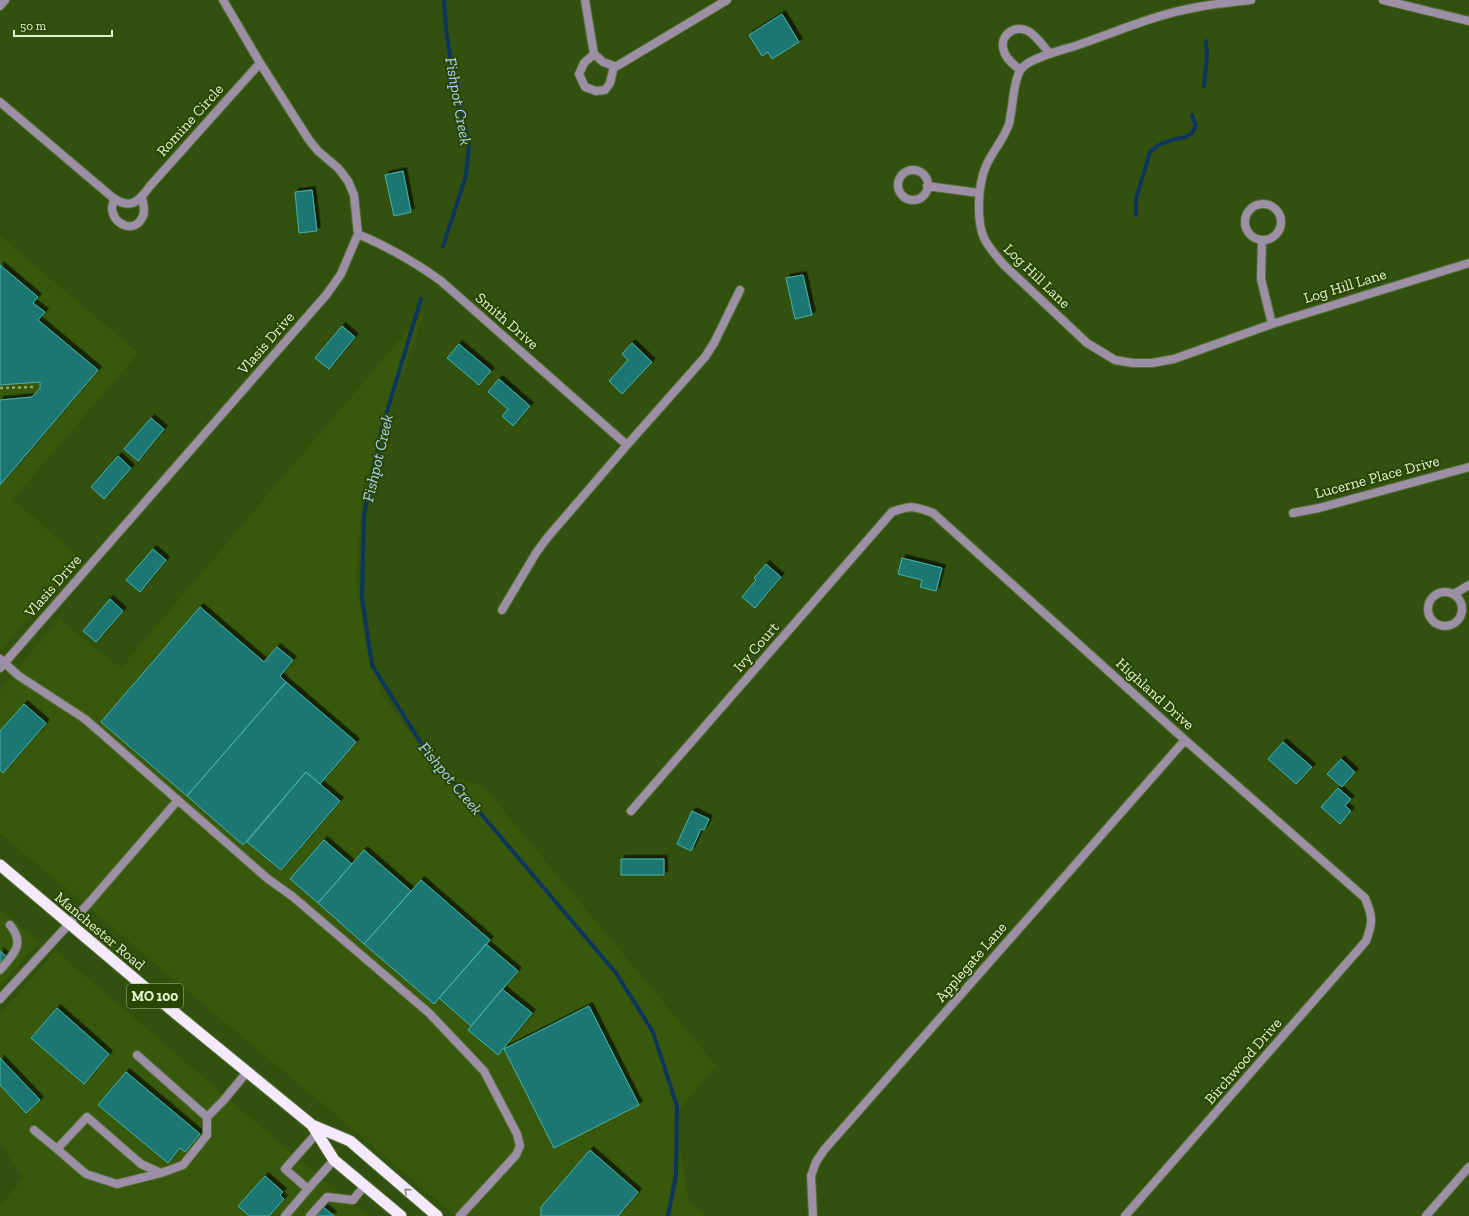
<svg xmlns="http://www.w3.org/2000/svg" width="1469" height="1216" font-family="'Zilla Slab',serif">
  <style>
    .built { fill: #38590b }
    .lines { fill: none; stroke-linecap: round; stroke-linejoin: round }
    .stream { stroke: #0d365c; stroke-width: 4 }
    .building { fill: #1a7773; stroke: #46b3ae; filter: url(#shadow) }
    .service-casing { stroke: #526f31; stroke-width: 10 }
    .minor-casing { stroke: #526f31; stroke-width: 10 }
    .trunk-casing { stroke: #526f31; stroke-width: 13 }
    .path { stroke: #8ca572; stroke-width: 2.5; stroke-dasharray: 3 3; stroke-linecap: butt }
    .service { stroke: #9c8fa6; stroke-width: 8 }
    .minor { stroke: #9c8fa6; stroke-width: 8 }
    .trunk { stroke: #f5eafd; stroke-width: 11 }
    .oneway { stroke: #859072 }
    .labels { text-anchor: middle; stroke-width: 4; stroke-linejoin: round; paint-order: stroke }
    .shield { fill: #294600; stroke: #aac094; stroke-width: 1 }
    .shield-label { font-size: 14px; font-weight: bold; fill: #e2f5d3 }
    .street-label { font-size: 15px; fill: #e2f5d3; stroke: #294600 }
    .water-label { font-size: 16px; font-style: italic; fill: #b0d4fb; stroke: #294600 }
  </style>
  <defs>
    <filter id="shadow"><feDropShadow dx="3.5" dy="-3.5" stdDeviation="0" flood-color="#0009"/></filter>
  </defs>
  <rect width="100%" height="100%" fill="#33510e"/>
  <path class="built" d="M0 236 138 353 13 499 80 559 0 651Z
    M425 310 363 487 356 579 367 653 388 703 435 767 469 783 481 784 716 1066 674 1116 689 1201 706 1216H456L0 833V690L59 619 121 668Z
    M0 909 38 942 0 986Z
    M56 951 330 1186 304 1216H0V1206L23 1178 0 1143V1015Z
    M333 1190 365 1212 370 1216H306L327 1191Z"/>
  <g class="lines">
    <path class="stream" d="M1204 86 1207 56 1206 41
      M1136 215V199L1150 152 1157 146 1171 140 1186 137 1192 133 1196 126 1192 115
      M443 246 466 176 469 143 454 84 446 29 444 0
      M421 299 382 428 364 515 362 598 372 665 421 743 616 973 653 1032 677 1106 676 1175 668 1216"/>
  </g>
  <path class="building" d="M782 14 799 42 772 59 768 52 762 56 749 35Z
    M403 171 411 212 394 216 385 175Z
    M312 190 317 231 299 233 295 192Z
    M0 265 38 297 33 303 45 312 38 320 98 370 0 485V400L32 397 40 388V382L0 385Z
    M803 275 812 315 795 319 786 278Z
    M342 326 355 337 329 369 315 358Z
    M632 343 652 362 622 394 609 381 628 360 622 354Z
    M459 344 491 371 479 385 447 358Z
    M499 379 530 406 513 426 502 416 508 409 488 392Z
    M151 418 164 429 138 461 124 449Z
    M118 456 131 468 104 499 91 487Z
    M153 549 166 560 140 592 126 580Z
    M902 558 942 568 936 591 920 587 922 580 898 574Z
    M766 564 781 577 755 608 742 597 756 580 754 578Z
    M110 599 123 611 96 642 83 631Z
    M200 607 264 662 277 647 293 660 280 676 286 682 187 796 101 722Z
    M286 682 356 742 320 784 306 772 243 845 187 796Z
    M24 704 46 723 3 773 0 770V731Z
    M1283 742 1312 767 1296 784 1268 759Z
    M1341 759 1355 772 1342 787 1327 774Z
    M306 772 340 801 281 870 247 842Z
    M1338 788 1351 799 1345 806 1351 811 1340 824 1321 807Z
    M692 811 709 819 704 830 701 829 691 851 677 844Z
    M324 840 352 864 318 903 290 879Z
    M364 850 411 891 364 944 318 903Z
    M621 859H664V875H621Z
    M421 880 490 940 434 1004 364 944Z
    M486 944 518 971 471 1026 439 998Z
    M0 951 9 959 0 969Z
    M502 989 532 1013 498 1055 468 1030Z
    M589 1006 639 1105 554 1148 504 1049Z
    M57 1008 109 1054 84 1084 31 1038Z
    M0 1058 40 1100 26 1113 0 1085Z
    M126 1072 200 1134 185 1152 180 1148 168 1163 98 1105Z
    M590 1150 638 1192 618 1216H541V1207Z
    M265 1176 283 1192 280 1195 284 1199 269 1216H249L238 1206Z
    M321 1205 334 1216H312Z"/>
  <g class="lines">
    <g class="service-casing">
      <path id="service" d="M0 659 19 676 85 719 268 879 292 896 429 1013 484 1071 517 1134 520 1146 516 1155 460 1216
        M69 924 88 904 178 800
        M0 970C13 955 26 944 10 925
        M137 1055 207 1117 223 1101 247 1072
        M34 1130 57 1149
        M317 1133 285 1169 308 1189 334 1160
        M161 1173 117 1184 86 1174 57 1149 87 1117 141 1164 161 1173 183 1165 207 1135V1117
        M285 1216 308 1189
        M310 1216 327 1197 353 1200 365 1185"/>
    </g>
    <g class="minor-casing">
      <path id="minor" d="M585 0 594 54 603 62 614 66
        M1251 0C1232 2 1212 4 1193 8 1154 15 1116 32 1078 45 1063 50 1036 56 1024 66 1013 74 1013 109 1009 124 1004 139 992 152 986 166 978 184 976 220 984 238 989 248 996 256 1004 265L1087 343 1115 360 1133 363H1152L1174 359 1272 324 1469 263
        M1383 0 1469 21
        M0 6 5 0
        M594 54 584 63 579 74 585 87 596 91 605 90 610 83 614 66
        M614 66H617L727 0
        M1020 70C1014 65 1006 59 1004 51 998 36 1015 24 1028 31 1037 36 1044 47 1050 54
        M0 102 112 197C131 211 139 201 150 186L260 63
        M898 185a15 15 0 1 1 30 0a15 15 0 1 1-30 0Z
        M927 186 979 193
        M114 199C114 202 112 205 112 208 112 224 134 234 142 218 146 212 143 203 142 197
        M1245 222a18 18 0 1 1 36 0a18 18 0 1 1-36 0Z
        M358 234C388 247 415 262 441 281L627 445
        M1262 240 1261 279 1272 324
        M1293 513 1319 508 1469 467
        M1428 609a17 17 0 1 1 34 0a17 17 0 1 1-34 0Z
        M1454 594 1469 585
        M502 610 536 553 547 538 627 445 705 357 714 343 740 290
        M0 668 327 294 341 274 358 234 354 195 348 181 338 168 318 151 309 140 260 63 223 0
        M631 811 892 512C910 505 915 506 933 513L1185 740 1365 898C1373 917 1373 922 1366 941L1125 1216
        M0 999 69 924
        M813 1216 811 1176 816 1162 824 1150 1185 740
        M1426 1216 1469 1167"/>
    </g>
    <g class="trunk-casing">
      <path id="trunk" d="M0 865 174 1012 312 1125 350 1141 437 1216
        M312 1125 334 1160 401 1216"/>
    </g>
    <path class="path" d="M0 388 34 387"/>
    <use href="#service" class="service"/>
    <use href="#minor" class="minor"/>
    <use href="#trunk" class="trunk"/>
  </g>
  <defs><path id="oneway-chevron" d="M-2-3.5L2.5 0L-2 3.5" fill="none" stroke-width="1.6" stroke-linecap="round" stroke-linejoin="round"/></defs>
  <use class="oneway" href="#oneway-chevron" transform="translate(407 1191) rotate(-139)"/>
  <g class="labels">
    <rect class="shield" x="127" y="984" width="56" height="24" rx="3"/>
    <g class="shield-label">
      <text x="155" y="1001">MO 100</text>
    </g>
    <g class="street-label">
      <text transform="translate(190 120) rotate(-48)" y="5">Romine Circle</text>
      <text transform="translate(1037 276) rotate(44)" y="5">Log Hill Lane</text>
      <text transform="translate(1345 286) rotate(-17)" y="5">Log Hill Lane</text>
      <text transform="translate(507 321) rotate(41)" y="5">Smith Drive</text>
      <text transform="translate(266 343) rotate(-49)" y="5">Vlasis Drive</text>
      <text transform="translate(1377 477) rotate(-15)" y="5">Lucerne Place Drive</text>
      <text transform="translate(53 586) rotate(-49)" y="5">Vlasis Drive</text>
      <text transform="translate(756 647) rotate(-49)" y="5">Ivy Court</text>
      <text transform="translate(1155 694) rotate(42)" y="5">Highland Drive</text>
      <text transform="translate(100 931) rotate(40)" y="5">Manchester Road</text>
      <text transform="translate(971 962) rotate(-49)" y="5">Applegate Lane</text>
      <text transform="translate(1243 1061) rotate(-49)" y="5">Birchwood Drive</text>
    </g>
    <g class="water-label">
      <text transform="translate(459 101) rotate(80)" y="6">Fishpot Creek</text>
      <text transform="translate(377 458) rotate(-77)" y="6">Fishpot Creek</text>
      <text transform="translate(451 778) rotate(50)" y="6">Fishpot Creek</text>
    </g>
  </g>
  <path d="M14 30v6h98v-6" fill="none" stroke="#e2f5d3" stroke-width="2"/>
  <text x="20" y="30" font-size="12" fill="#e2f5d3" stroke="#294600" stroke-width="3" paint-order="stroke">50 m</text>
</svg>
